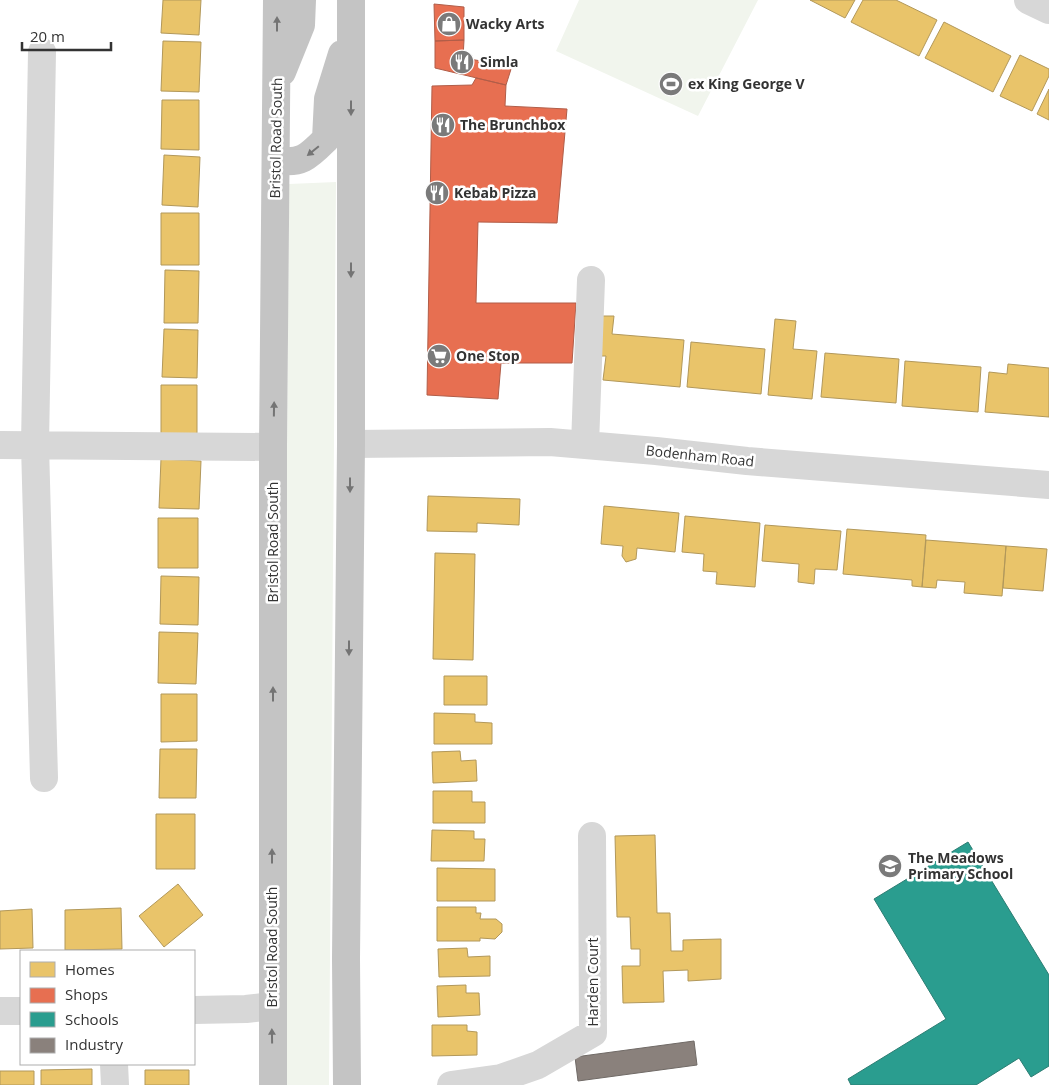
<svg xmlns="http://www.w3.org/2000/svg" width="1049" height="1085" font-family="'Open Sans',sans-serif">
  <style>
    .green { fill: #f1f5ed }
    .homes { fill: #e9c46a; stroke: #b2985a }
    .shops { fill: #e76f51; stroke: #b15d48 }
    .schools { fill: #2a9d8f; stroke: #2d7d73 }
    .industry { fill: #8a817c; stroke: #706a66 }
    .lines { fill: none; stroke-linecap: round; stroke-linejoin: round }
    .minor { stroke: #d7d7d7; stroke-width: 28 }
    .highway { stroke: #c4c4c4; stroke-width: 28 }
    .oneway { fill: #747474 }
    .labels { text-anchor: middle; stroke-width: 5; stroke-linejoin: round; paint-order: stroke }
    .poi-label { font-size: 14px; font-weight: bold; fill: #333; stroke: #fff; text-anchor: start }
    .street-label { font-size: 14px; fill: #333; stroke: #fff }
  </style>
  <rect width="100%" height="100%" fill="#fff"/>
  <path class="green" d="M579 0H758L698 116 556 51Z
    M336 182 329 1085H284L283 991 289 184Z"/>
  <path class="homes" d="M163 0H201L199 35 161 33Z
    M810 0H855L845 18Z
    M863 0H896L937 20 919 56 851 22Z
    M944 22 1011 56 993 92 925 58Z
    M163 41 201 42 199 92 161 91Z
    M1020 55 1049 69V76L1032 111 1000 96Z
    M1049 89V120L1037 114Z
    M162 100H199V150L161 149Z
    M164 155 200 157 198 207 162 205Z
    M161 213H199V265H161Z
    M165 270 199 271 198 323H164Z
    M601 316H614L612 334 684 340 680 387 603 380 606 356H598Z
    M775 319 796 321 793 349 817 351 812 399 768 395Z
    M164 329 198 330 197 378 162 377Z
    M691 342 765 349 761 394 687 387Z
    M825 353 899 359 896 403 821 397Z
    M905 361 981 367 978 412 902 406Z
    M1008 364 1049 368V417L985 412 989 372 1007 374Z
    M161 385H197V437L161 438Z
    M161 459 201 461 199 509 159 508Z
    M428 496 520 499 519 525 477 523V532L427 531Z
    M604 506 679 513 675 552 637 548 636 559 626 562 622 556 623 546 601 544Z
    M685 516 760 523 755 587 716 584 717 572 703 571 704 554 682 552Z
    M158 518H198V568H158Z
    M765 525 841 531 837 570 815 569 814 584 798 582 799 564 762 561Z
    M847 529 926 535 922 587 912 586V580L843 574Z
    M926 540 1006 546 1002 596 964 593 965 582 937 580 936 588 922 587Z
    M1006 546 1047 549 1043 591 1003 588Z
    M435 553 475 554 473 660 433 659Z
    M161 576 199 577 198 625 160 624Z
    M159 632 198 633 196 684 158 683Z
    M444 676H487V705H444Z
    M161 694H197V741L161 742Z
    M434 713 475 714V722L492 723V744H434Z
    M160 749H197L196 798H159Z
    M460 751 461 761 476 760 477 781 433 783 432 752Z
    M433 791H472V802H485V823H433Z
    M156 814H195V869H156Z
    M432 830 474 831V839H485L484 861H431Z
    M655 835 657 913H670L671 951H683V940L721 939V979L688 981V970L663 971 664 1002 623 1003 622 966H640V949H631L630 917H617L615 836Z
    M437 868 495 869V901H437Z
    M178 884 203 915 164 947 139 916Z
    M437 907H476V913H481L480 919H496L502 924V932L495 939 480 938V941H437Z
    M121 908 122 949 65 950V910Z
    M32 909 33 948 0 949V911Z
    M467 948 468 957 490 956V976L439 977 438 949Z
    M466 985V993H479L480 1015 438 1017 437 986Z
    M432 1025H467V1031L477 1032V1055L432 1056Z
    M92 1069V1085H41V1070Z
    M145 1070H189V1085H145Z
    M0 1071H34V1085H0Z"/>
  <path class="shops" d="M434 4 464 7V40L435 41Z
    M464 40 463 58 512 66 506 85 435 68V41Z
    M476 78 506 85 505 106 567 109 557 223 478 222 476 303H576L572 363H501L498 399 427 395 432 86 472 85Z"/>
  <path class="schools" d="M968 842 1049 975V1066L1031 1077 1019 1058 976 1085H851L848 1079 946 1019 874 899Z"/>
  <path class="industry" d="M694 1041 697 1065 578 1081 575 1057Z"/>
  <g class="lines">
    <path class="minor" d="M1028 0 1049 10
      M42 52 35 445 44 778
      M351 444 550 442 656 451 747 461 1049 485
      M0 445 273 447
      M585 445 591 280
      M194 1010 246 1009 272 1006
      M0 1011H21
      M114 1064 115 1085
      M451 1085 501 1078 538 1065 593 1033 592 836"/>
    <path class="highway" d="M282 72 301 25 302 0
      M276 160C301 165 309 156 326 139L328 99 342 54
      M273 1085V447L277 0
      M347 1085 346 959 351 444V0"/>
  </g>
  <defs><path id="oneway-solid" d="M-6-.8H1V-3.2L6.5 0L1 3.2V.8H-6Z" transform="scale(1.25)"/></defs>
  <g class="oneway">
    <use href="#oneway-solid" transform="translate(277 24) rotate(-90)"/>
    <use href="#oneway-solid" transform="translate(351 108) rotate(90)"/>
    <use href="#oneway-solid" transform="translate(313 151) rotate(141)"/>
    <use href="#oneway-solid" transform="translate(351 270) rotate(90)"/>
    <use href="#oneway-solid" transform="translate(274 409) rotate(-89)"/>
    <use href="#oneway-solid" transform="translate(350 485) rotate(90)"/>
    <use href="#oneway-solid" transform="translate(349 648) rotate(90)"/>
    <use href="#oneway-solid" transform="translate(273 694) rotate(-90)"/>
    <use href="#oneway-solid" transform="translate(272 856) rotate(-90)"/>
    <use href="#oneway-solid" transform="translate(272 1036) rotate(-91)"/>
  </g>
  <defs>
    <g id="shop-disc" transform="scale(1.25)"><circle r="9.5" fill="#7a7a7a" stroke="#fff"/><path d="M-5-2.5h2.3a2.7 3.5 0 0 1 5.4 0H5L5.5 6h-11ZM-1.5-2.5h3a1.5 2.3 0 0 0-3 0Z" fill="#fff"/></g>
    <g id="restaurant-disc" transform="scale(1.25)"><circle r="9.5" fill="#7a7a7a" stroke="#fff"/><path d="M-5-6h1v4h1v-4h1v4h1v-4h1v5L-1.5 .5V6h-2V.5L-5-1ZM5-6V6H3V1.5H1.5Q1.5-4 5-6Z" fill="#fff"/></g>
    <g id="stadium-disc" transform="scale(1.25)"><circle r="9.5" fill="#7a7a7a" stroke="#fff"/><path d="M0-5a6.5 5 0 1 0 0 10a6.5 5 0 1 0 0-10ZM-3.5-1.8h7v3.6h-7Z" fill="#fff"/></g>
    <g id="supermarket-disc" transform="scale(1.25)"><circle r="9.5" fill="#7a7a7a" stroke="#fff"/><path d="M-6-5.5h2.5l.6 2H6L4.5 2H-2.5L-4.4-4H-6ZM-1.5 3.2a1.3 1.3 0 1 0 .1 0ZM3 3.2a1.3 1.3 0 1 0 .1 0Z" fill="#fff"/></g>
    <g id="school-disc" transform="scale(1.25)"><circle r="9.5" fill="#7a7a7a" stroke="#fff"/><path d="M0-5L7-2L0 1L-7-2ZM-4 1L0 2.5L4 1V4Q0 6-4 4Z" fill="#fff"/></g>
  </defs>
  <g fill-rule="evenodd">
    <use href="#shop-disc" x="449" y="24"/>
    <use href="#restaurant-disc" x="462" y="62"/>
    <use href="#stadium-disc" x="671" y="84"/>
    <use href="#restaurant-disc" x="443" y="125"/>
    <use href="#restaurant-disc" x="437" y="193"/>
    <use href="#supermarket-disc" x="439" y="356"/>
    <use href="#school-disc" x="890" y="866"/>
  </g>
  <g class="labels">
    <g class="poi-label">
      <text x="466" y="29">Wacky Arts</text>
      <text x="480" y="67">Simla</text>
      <text x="688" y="89">ex King George V</text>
      <text x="460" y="130">The Brunchbox</text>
      <text x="454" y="198">Kebab Pizza</text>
      <text x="456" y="361">One Stop</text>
      <text x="908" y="863">The Meadows<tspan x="908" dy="16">Primary School</tspan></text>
    </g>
    <g class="street-label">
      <text transform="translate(276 138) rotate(-89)" y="5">Bristol Road South</text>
      <text transform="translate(700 456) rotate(6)" y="5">Bodenham Road</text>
      <text transform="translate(273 542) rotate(-90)" y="5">Bristol Road South</text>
      <text transform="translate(272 947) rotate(-90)" y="5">Bristol Road South</text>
      <text transform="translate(593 982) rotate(-90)" y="5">Harden Court</text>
    </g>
  </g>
  <rect x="20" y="950" width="175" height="115" fill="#ffffff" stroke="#adadad"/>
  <rect x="30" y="962" width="25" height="15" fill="#e9c46a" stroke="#adadad"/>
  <text x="65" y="975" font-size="15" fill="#333333">Homes</text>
  <rect x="30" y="988" width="25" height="15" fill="#e76f51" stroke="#adadad"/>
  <text x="65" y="1000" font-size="15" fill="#333333">Shops</text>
  <rect x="30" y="1012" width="25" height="15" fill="#2a9d8f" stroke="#adadad"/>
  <text x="65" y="1025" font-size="15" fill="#333333">Schools</text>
  <rect x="30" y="1038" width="25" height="15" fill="#8a817c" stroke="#adadad"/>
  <text x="65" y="1050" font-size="15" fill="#333333">Industry</text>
  <path d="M22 42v8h89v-8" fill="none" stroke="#333333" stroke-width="2.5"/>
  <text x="30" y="42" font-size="15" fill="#333333" stroke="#ffffff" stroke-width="4" paint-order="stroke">20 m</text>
</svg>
